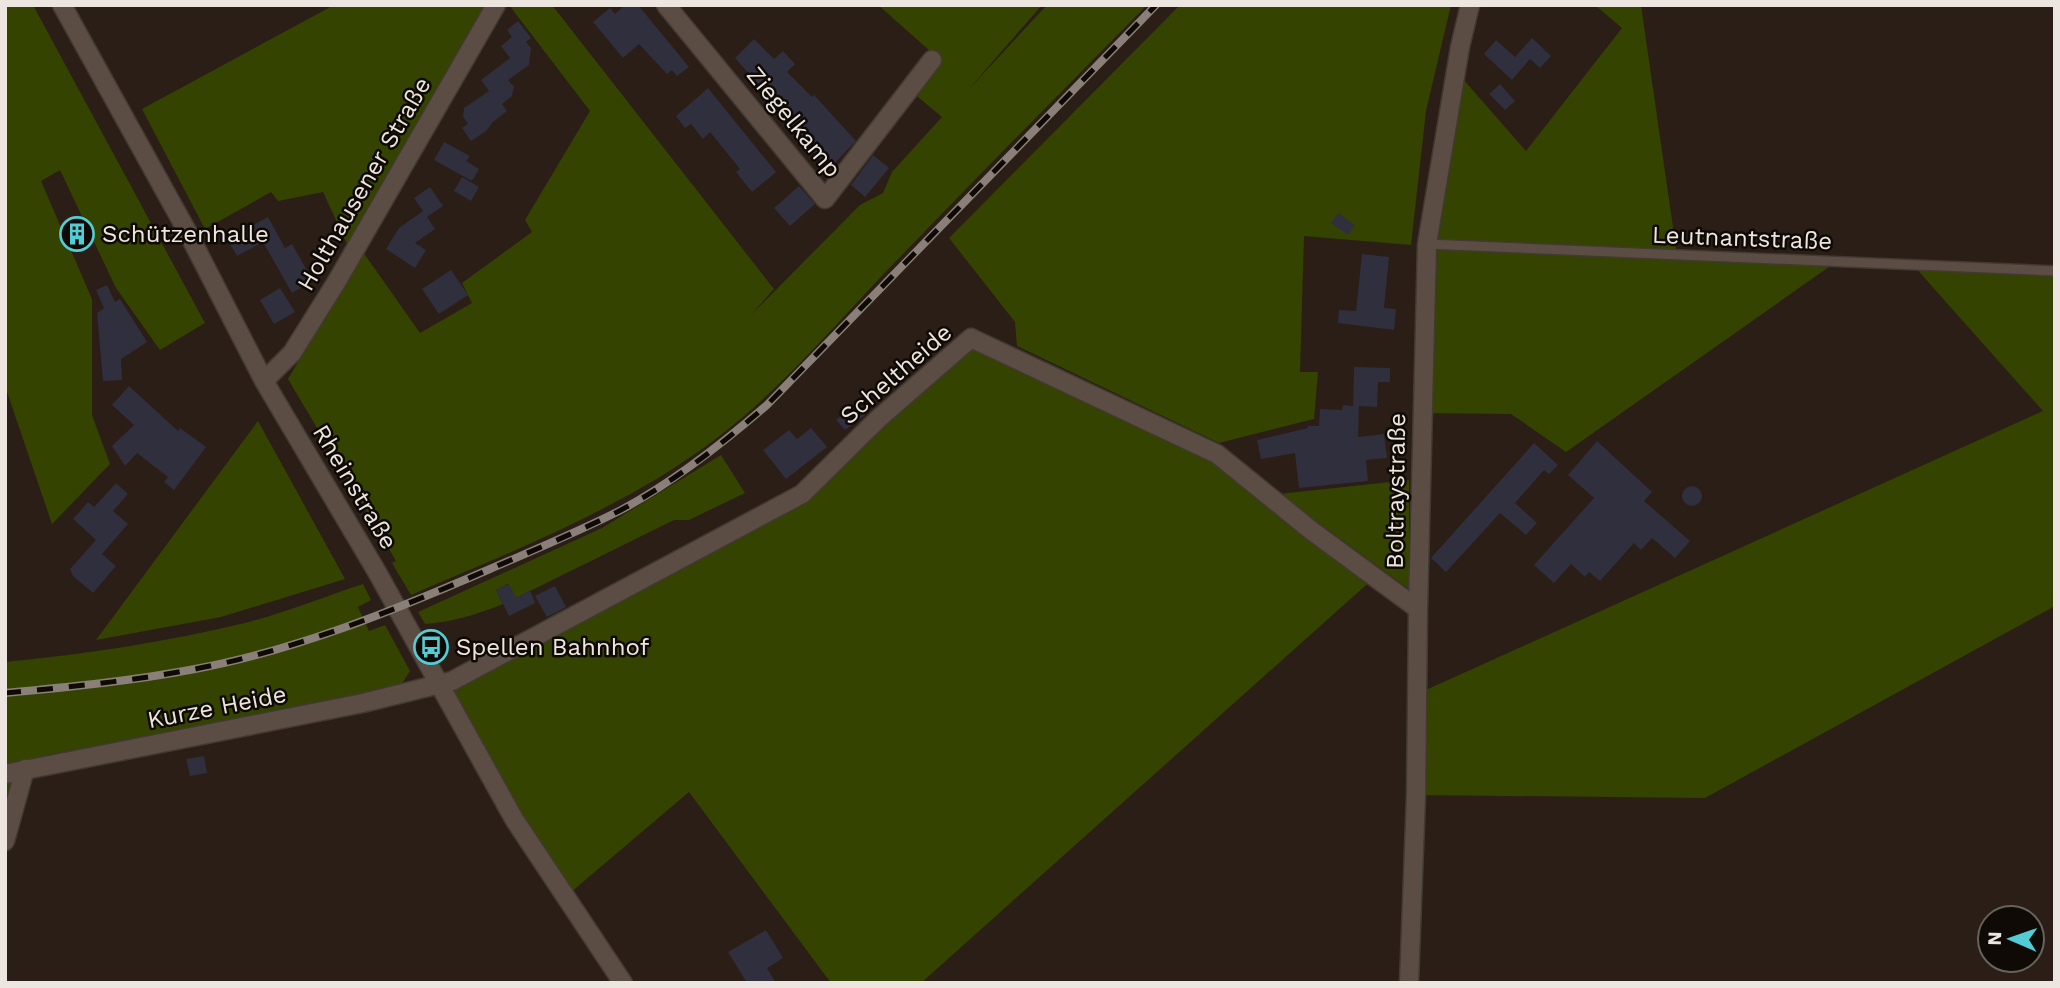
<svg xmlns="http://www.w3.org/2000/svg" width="2060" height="988" font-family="'Work Sans',sans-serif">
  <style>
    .green { fill: #344300 }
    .building { fill: #302f3d }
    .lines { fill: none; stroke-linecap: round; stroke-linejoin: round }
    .service-casing { stroke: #423933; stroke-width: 12 }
    .minor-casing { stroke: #423933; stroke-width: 21 }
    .service { stroke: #5b4d44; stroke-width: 9 }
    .minor { stroke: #5b4d44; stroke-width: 18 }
    .rail-casing { stroke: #8a8079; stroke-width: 8 }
    .rail { stroke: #0f0a06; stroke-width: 5; stroke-dasharray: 16; stroke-linecap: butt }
    .labels { text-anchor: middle; stroke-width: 5; stroke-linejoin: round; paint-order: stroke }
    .street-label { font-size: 24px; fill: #ede5df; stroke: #0f0a06 }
    .poi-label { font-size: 24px; fill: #ede5df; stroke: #0f0a06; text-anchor: start }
  </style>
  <rect width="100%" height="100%" fill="#2a1e16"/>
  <path class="green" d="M5 5H33L205 323 160 350 116 288 60 170 41 181 92 299V415L110 464 52 524 5 386Z
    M334 5H488L347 244 323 192 278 201 271 192 205 229 142 109Z
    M509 5H552L774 289 750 316 860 205 883 193 892 172 942 117 912 92 939 59 878 5H1042L968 90 1047 5H1147C1065 88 983 171 902 255 840 318 784 388 713 441 622 509 515 550 411 595L392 563 396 561 288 379 363 252 420 333 472 303 462 283 532 232 525 220 590 111Z
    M1180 5H1451L1426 111 1411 245 1304 236 1300 372H1318L1314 419 1219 443 1017 346 1015 322 949 238Z
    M1595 5H1641L1677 255 1836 262 1566 452 1511 414 1423 413 1427 244 1456 71 1526 151 1622 28Z
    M1913 265 2055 271V606L1705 798 1416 795 1417 694 2043 411Z
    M971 338 1217 454 1375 577 921 983H831L689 792 564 898 438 685 802 494Z
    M258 421 345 579 221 617 96 640Z
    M721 455 745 493 689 520H674L516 598 508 584 496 590 503 604C478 614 453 622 425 624L418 612 602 528Z
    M1409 480V589L1279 494Z
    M363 584 371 600 358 607 369 631 385 625 410 671 403 682 396 688 156 738 52 754 25 761V769L5 841V662C86 654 166 642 245 623 284 613 324 597 363 584Z"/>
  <path class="building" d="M625 5H638L689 67 677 76 672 70 667 74 639 44 623 58 593 22 610 8 615 14Z
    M518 21 531 38 526 42 531 48 529 65 508 80 514 87 512 96 502 104 507 111 493 122 486 131 471 141 462 128 468 124 463 117 464 108 489 91 481 80 510 58 501 46 512 37 507 30Z
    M1532 38 1551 56 1540 68 1530 59 1512 80 1484 54 1496 40 1515 57Z
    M754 39 774 59 783 51 795 64 787 72 812 97 814 95 856 141 829 169 786 123 789 120 762 92 764 91 735 58Z
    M1500 84 1515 101 1505 110 1489 94Z
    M708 88 776 172 752 192 736 172 740 169 710 132 703 139 691 124 685 128 676 116Z
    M444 142 470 156 466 161 479 169 472 181 434 160Z
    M873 155 889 168 865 197 851 185Z
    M462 177 479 187 471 201 454 191Z
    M799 186 815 204 790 226 774 208Z
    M430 187 443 206 427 217 435 229 415 243 426 250 415 268 386 249 399 228 423 211 414 198Z
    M1338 213 1355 225 1348 235 1331 223Z
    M268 217 285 248 292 244 313 281 292 293 263 242 237 256 227 239Z
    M1362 254 1389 257 1384 308 1396 309 1394 330 1338 323 1339 310 1356 311Z
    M451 270 468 295 439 314 422 289Z
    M107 285 115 302 120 299 147 342 121 359 122 380 103 381 97 313 104 308 96 290Z
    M280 288 295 312 274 324 260 300Z
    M1354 367 1390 368V382H1378L1377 407 1359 406 1358 437 1384 434 1387 458 1366 460 1368 481 1299 488 1295 453 1261 459 1257 440 1308 428V426H1319L1320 409 1342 410 1343 405 1353 406Z
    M129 386 178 431 180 428 206 447 174 490 164 482 168 477 137 453 125 466 112 446 134 425 112 405Z
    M857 404 865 415 845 430 836 420Z
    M811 428 827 447 786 479 763 450 789 430 797 439Z
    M1597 441 1652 492 1644 501 1690 541 1675 558 1652 538 1641 550 1634 543 1600 581 1589 572 1585 577 1571 564 1554 583 1534 565 1594 498 1568 475Z
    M1534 443 1558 465 1549 474 1544 470 1515 503 1537 523 1526 535 1500 513 1446 572 1431 558Z
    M116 483 128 494 113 511 128 524 102 554 116 566 93 593 73 576 70 569 96 540 73 519 88 502 94 507Z
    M1682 496a10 10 0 1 1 20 0a10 10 0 1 1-20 0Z
    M509 584 516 598 530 590 535 603 509 616 496 590Z
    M555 586 566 607 547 617 535 596Z
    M204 756 207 773 190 776 186 759Z
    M766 930 783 958 767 968 776 983H747L728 952Z"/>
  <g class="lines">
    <g class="service-casing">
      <path id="service" d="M1427 244 2055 271"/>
    </g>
    <g class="minor-casing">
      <path id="minor" d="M62 5 187 231 264 381 377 572 514 819 623 983
        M666 5 825 199 932 60
        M264 381 292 353 337 281 496 5
        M5 774 363 703 452 681 802 494 878 419 971 338 1217 454 1312 531 1418 609
        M5 841 25 769
        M1409 983 1416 795 1418 609 1427 244 1460 47 1470 5"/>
    </g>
    <use href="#service" class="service"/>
    <use href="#minor" class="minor"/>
    <g class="rail-casing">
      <path id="rail" d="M5 693C69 687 132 681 195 669 297 650 395 610 490 569 534 550 578 532 621 510 674 482 722 444 767 405L1156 5"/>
    </g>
    <use href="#rail" class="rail"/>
  </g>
  <defs>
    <g id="building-ring" transform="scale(1.75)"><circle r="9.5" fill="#0f0a06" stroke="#52ccd5" stroke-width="1.5"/><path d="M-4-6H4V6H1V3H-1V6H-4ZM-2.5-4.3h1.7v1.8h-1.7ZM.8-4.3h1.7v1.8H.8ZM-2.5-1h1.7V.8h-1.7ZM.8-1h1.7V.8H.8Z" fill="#52ccd5"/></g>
    <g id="bus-ring" transform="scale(1.75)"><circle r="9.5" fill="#0f0a06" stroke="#52ccd5" stroke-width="1.5"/><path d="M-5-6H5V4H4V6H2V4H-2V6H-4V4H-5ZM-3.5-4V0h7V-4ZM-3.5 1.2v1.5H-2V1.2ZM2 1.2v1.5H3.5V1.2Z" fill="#52ccd5"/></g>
  </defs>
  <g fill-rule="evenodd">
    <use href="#building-ring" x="77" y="234"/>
    <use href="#bus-ring" x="431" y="647"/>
  </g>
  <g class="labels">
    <g class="street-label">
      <text transform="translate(794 122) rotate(51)" y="8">Ziegelkamp</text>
      <text transform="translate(364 184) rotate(-60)" y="8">Holthausener Straße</text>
      <text transform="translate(1742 238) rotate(2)" y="8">Leutnantstraße</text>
      <text transform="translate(896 374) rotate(-41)" y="8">Scheltheide</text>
      <text transform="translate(355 487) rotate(59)" y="8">Rheinstraße</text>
      <text transform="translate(1396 491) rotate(-89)" y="8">Boltraystraße</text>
      <text transform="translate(217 707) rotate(-11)" y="8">Kurze Heide</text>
    </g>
    <g class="poi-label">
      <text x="102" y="242">Schützenhalle</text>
      <text x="456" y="655">Spellen Bahnhof</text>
    </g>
  </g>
  <rect width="2060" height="988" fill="none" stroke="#ede5df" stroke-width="14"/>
  <g transform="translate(2011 939) rotate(272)"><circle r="33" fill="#0f0a06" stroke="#68625d" stroke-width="2"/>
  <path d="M0-5L12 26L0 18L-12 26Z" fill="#52ccd5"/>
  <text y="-10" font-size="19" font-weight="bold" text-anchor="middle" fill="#ede5df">N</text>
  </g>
</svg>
